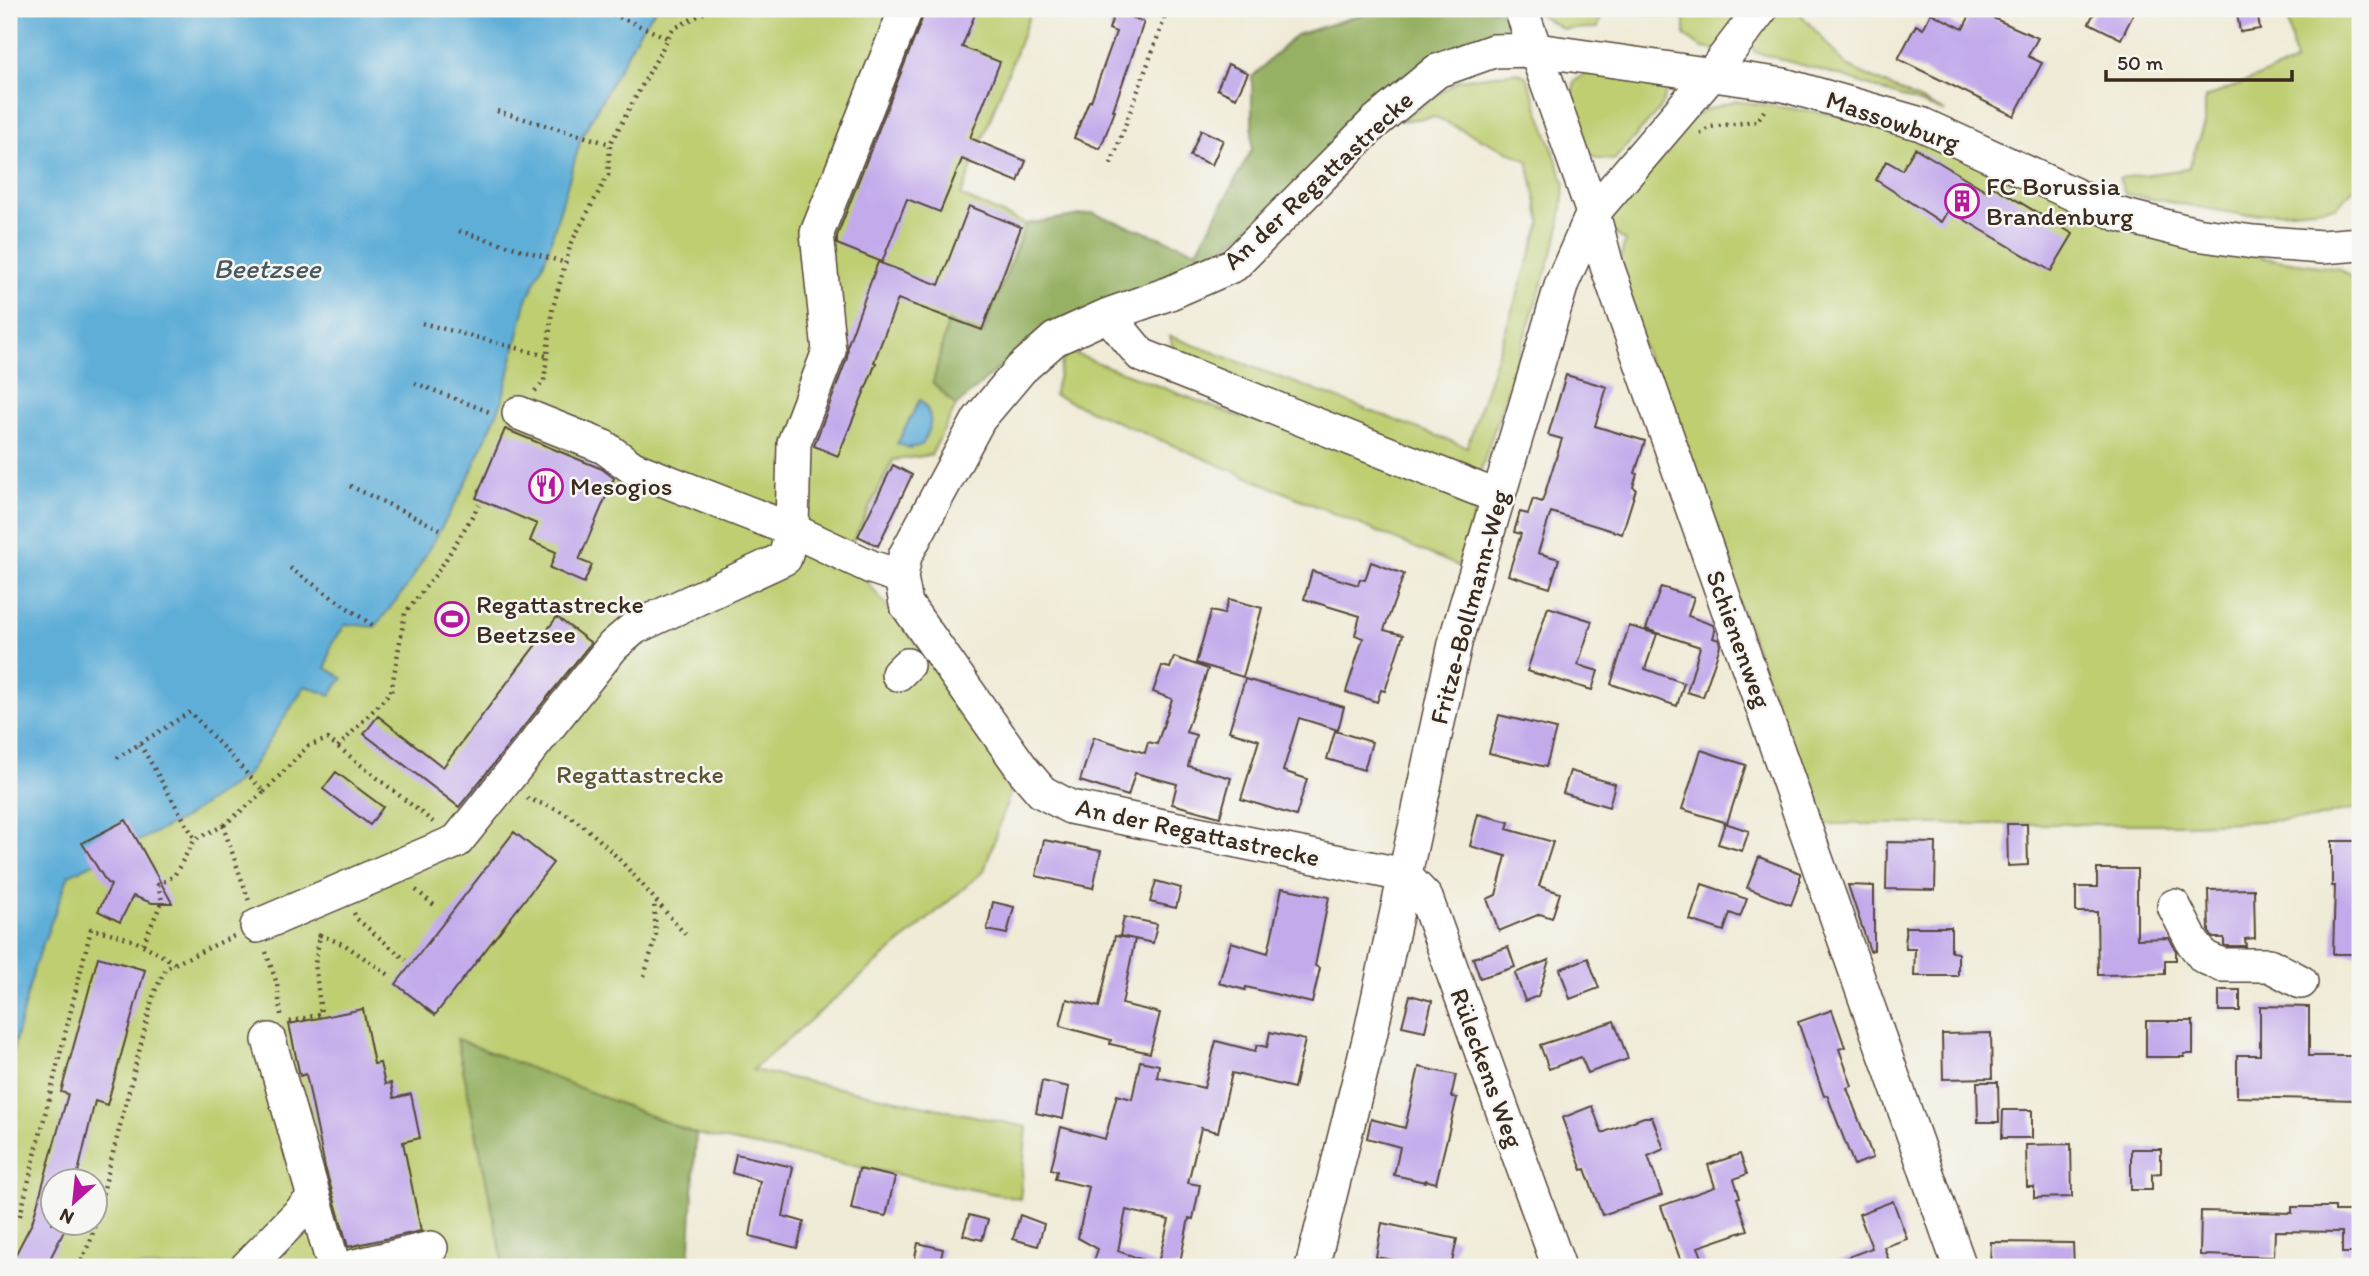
<svg xmlns="http://www.w3.org/2000/svg" width="2369" height="1276" font-family="Itim,sans-serif">
  <style>
    .green { fill: #bece71; stroke: #7c7c48; stroke-width: 2; fill-rule: evenodd }
    .forest { fill: #96b163; stroke: #686e40; stroke-width: 2 }
    .water { fill: #5eaed8; stroke: #4c6c7b; stroke-width: 2 }
    .building { fill: #c2aaeb }
    .lines { fill: none; stroke-linecap: round; stroke-linejoin: round }
    .minor-casing { stroke: #56473a; stroke-width: 36 }
    .path { stroke: #56473a; stroke-width: 4.5; stroke-dasharray: 2 5; stroke-linecap: butt }
    .minor { stroke: #fff; stroke-width: 33 }
    .labels { text-anchor: middle; stroke-width: 5; stroke-linejoin: round; paint-order: stroke }
    .street-label { font-size: 26px; fill: #3b2a1e; stroke: #f6f6f2 }
    .poi-label { font-size: 26px; fill: #3b2a1e; stroke: #f6f6f2; text-anchor: start }
    .park-label { font-size: 26px; fill: #5c5333; stroke: #f6f6f2 }
    .water-label { font-size: 28px; font-style: italic; fill: #47585f; stroke: #f6f6f2 }
  </style>
  <rect width="100%" height="100%" fill="#f6f6f2"/>
  <filter id="ink" filterUnits="userSpaceOnUse"><feTurbulence type="fractalNoise" baseFrequency=".0143" numOctaves="2"/><feDisplacementMap in="SourceGraphic" scale="14" xChannelSelector="R" yChannelSelector="G"/><feConvolveMatrix kernelMatrix="1 2 1 2 8 2 1 2 1" color-interpolation-filters="sRGB"/></filter>
  <filter id="wash" filterUnits="userSpaceOnUse"><feTurbulence type="fractalNoise" baseFrequency=".00686" numOctaves="4" result="noise"/><feDisplacementMap in="SourceGraphic" scale="28" xChannelSelector="R" yChannelSelector="G"/><feGaussianBlur stdDeviation="1.57" result="paint"/><feColorMatrix in="noise" values="0 0 0 0 0 0 0 0 0 0 0 0 0 0 0 0 0 1.4 0 .05"/><feComposite in="paint" operator="in"/></filter>
  <g filter="url(#wash)">
    <rect width="100%" height="100%" fill="#f0ebd7"/>
    <path class="green" d="M9 9H1032L961 196 1026 224 983 334 948 322 933 383 956 406 931 455 893 460 846 555 1001 751 1012 787 984 871 752 1070 1027 1127 1020 1199 696 1134 457 1040 504 1267H9ZM52 1182H94V1224H52Z
      M1505 9H1603L1598 28 1563 29 1538 14Z
      M1608 9H1746L1718 50 1702 48 1685 36V19Z
      M1773 9H1796L1847 66 1945 112 1838 75 1754 52 1750 34Z
      M2286 9H2360V182L2336 207 2244 215 2125 194 2119 178 2188 169 2205 124V98L2295 62Z
      M1517 72 1527 77 1565 184 1558 235 1471 500 1477 507 1458 566 1054 395 1065 350 1242 418 1252 410 1176 361 1170 336 1467 447 1541 223 1528 161 1435 117 1399 121 1459 80Z
      M1585 73 1658 81 1667 91 1660 109 1614 160 1598 159 1584 152 1572 104 1574 82Z
      M1735 101 1848 116 2264 258 2340 269 2360 285V807L2313 819 2189 824H1821L1616 274 1625 241 1597 219 1679 127 1706 110Z"/>
    <path class="forest" d="M1371 9H1505L1516 37 1432 57 1382 92 1296 186 1232 242 1193 267 1019 350 956 406 933 383 948 322 983 334 1026 224 1093 213 1197 251 1252 149V77L1296 35 1367 13Z
      M457 1039 696 1134 689 1267H504Z"/>
    <path class="water" d="M9 9H656L642 27 582 136 546 257 526 302 502 402 464 488 409 584 375 627 346 624 331 645 326 668 343 678 330 695 305 686 247 775 183 819 69 875 35 965 9 1065Z
      M920 399C935 416 932 426 922 445L910 448 897 444Z"/>
    <g id="blocks">
      <path class="building" d="M926 9H977L962 47 1000 62 970 138 1026 161 1018 182 962 159 940 212 907 199 882 262 837 244V236Z
        M1973 9 2038 38 2028 56 2042 63 2014 116 1898 59 1916 25 1923 29 1931 13 1963 29Z
        M2096 9H2136L2121 39 2089 23Z
        M2257 9 2260 29 2240 32 2237 13Z
        M1115 11 1144 22 1113 110 1115 111 1100 149 1074 138 1089 101H1091L1116 32 1109 29Z
        M1228 64 1248 73 1236 98 1217 89Z
        M1201 130 1223 140 1212 165 1190 156Z
        M1915 148 1987 191 1991 185 2073 234 2051 271 1948 210 1941 222 1876 180 1886 161 1902 170Z
        M969 206 1021 227 982 330 898 299 874 362 876 363 838 456 814 446 847 358 848 344 878 262 939 285Z
        M1566 375 1607 387 1595 426 1645 441 1635 473 1637 474 1633 487 1636 489 1622 534 1551 512 1538 553 1559 559 1550 588 1508 575 1521 534 1514 532 1520 512 1528 514 1533 499 1542 502 1562 439 1548 435Z
        M505 429 602 469 614 478 579 560 592 565 584 583 550 568 556 552 530 541 537 524 476 498Z
        M893 465 912 475 878 546 858 536Z
        M1371 562 1404 574 1384 630 1403 635 1385 691 1381 690 1377 702 1346 692 1363 638 1355 635 1360 616 1304 599 1312 571 1358 585 1360 579 1365 580Z
        M1661 587 1694 597 1688 616 1713 625 1715 631 1713 638 1719 640 1720 646 1703 697 1687 692 1700 647 1646 629Z
        M1229 599 1262 608 1243 677 1196 663 1211 611 1224 614Z
        M1548 607 1592 621 1578 665 1598 671 1592 690 1527 671Z
        M557 617 591 643 459 807 364 734 378 716 443 767Z
        M1629 626 1657 634 1645 669 1684 683 1677 706 1611 684Z
        M1174 657 1208 669 1186 732 1196 735 1188 766 1231 778 1220 817 1172 804 1177 784 1135 773 1128 796 1080 781 1094 737 1145 753 1148 742 1157 744 1172 699 1153 692 1162 666 1170 668Z
        M1245 679 1344 707 1338 730 1299 718 1283 771 1307 779 1296 816 1241 799 1259 740 1229 731Z
        M1499 715 1556 729 1546 767 1489 753Z
        M1335 731 1372 742 1364 770 1327 759Z
        M1701 750 1746 765 1727 823 1682 809Z
        M1570 771 1615 784 1609 807 1563 793Z
        M336 772 383 807 370 825 323 789Z
        M1478 814 1509 822 1507 829 1553 842 1539 886 1560 893 1552 918 1540 914 1499 931 1487 899 1496 895 1506 856 1470 846Z
        M126 820 172 903H152L133 896 120 922 98 911 111 885 107 883 82 843Z
        M1725 823 1749 831 1742 851 1718 844Z
        M2007 824H2027L2028 865 2008 866Z
        M514 832 553 863 435 1015 396 984Z
        M1044 840 1101 851 1093 888 1036 876Z
        M2332 841H2360V954H2333L2335 886H2332Z
        M1887 842 1936 843 1935 890 1886 889Z
        M1759 857 1800 873V881L1791 905 1747 888Z
        M2097 869H2137V939L2169 938 2176 951V960H2165V974L2098 975 2097 912H2076V887H2097Z
        M1156 881 1181 888 1176 908 1150 902Z
        M1702 884 1747 899 1740 917 1730 913 1724 931 1690 920Z
        M1848 885 1874 886V950L1870 951Z
        M1282 888 1329 897 1315 966 1320 968 1312 1003 1246 987 1245 990 1219 983 1231 942 1268 953Z
        M2254 889 2255 938 2245 939 2246 946H2226L2224 945V938H2213L2209 932 2208 890Z
        M993 902 1014 907 1007 934 987 930Z
        M1124 917 1157 924 1153 943 1120 936Z
        M1905 927H1951V952L1958 953V976H1914L1915 949H1906Z
        M1115 936 1135 939 1122 1004 1160 1013 1150 1053 1110 1044 1111 1040 1060 1026 1067 999 1099 1007Z
        M1508 947 1515 967 1480 978 1473 958Z
        M98 957 145 970 107 1105 95 1101 76 1181H52V1223H68L46 1267H9L32 1223 68 1094 61 1092Z
        M1588 958 1599 988 1570 999 1560 969Z
        M1549 960 1538 996 1525 1001 1515 973Z
        M2219 990H2240V1011H2219Z
        M1410 995 1432 1001 1425 1031 1402 1026Z
        M2260 1006 2309 1007V1056H2356V1100L2237 1097V1055H2260Z
        M363 1009 374 1064 380 1063 385 1084 391 1083 394 1098 411 1094 420 1138 403 1142 421 1231 348 1247 325 1167 306 1074 300 1076 289 1024Z
        M1832 1010 1845 1047 1839 1049 1852 1086 1847 1088 1873 1158 1854 1165 1827 1095 1824 1096 1798 1022Z
        M1614 1021 1628 1059 1588 1073 1581 1057 1549 1069 1540 1045Z
        M2146 1021H2193V1054H2184V1057H2146Z
        M1270 1032 1305 1040 1294 1088 1232 1073 1218 1132 1201 1128 1188 1183 1200 1185 1193 1219 1189 1218 1179 1267H1157L1169 1220 1126 1210 1118 1251 1155 1264V1267H1092L1098 1249 1078 1238 1089 1187 1055 1179 1057 1171 1051 1169 1061 1127 1105 1139 1117 1095 1132 1099 1140 1061 1159 1065 1157 1077 1204 1088 1216 1041 1255 1051 1257 1045 1267 1047Z
        M1991 1033 1992 1078 1943 1079 1942 1034Z
        M1419 1067 1456 1075 1451 1097 1457 1098 1436 1183 1425 1180V1182L1394 1175 1400 1147 1367 1138 1371 1119 1405 1128Z
        M1042 1081 1069 1087 1063 1119 1036 1113Z
        M1977 1082H1998L1999 1122H1978Z
        M1592 1106 1602 1133 1644 1117H1652L1664 1149 1648 1156 1662 1195 1602 1215 1585 1169 1582 1170 1562 1118Z
        M2003 1110H2032V1138H2002Z
        M2071 1144 2072 1197 2034 1198V1187H2027L2026 1145Z
        M2131 1149H2161V1173L2152 1174V1190H2131Z
        M736 1154 793 1167 783 1216 804 1222 797 1248 750 1236 760 1181 732 1173Z
        M1740 1154 1747 1174 1734 1179 1740 1197 1737 1198 1748 1230 1698 1247 1706 1267H1683L1661 1206 1715 1187 1708 1165Z
        M859 1169 895 1177 886 1216 851 1209Z
        M1893 1201 1907 1239 1884 1247 1891 1267H1828L1827 1265 1872 1248 1859 1214Z
        M2292 1207H2335V1211H2360V1253H2342V1232L2275 1231 2274 1257 2200 1255 2201 1211 2292 1213Z
        M969 1215 988 1220 982 1240 963 1235Z
        M1020 1215 1044 1224 1038 1246 1013 1239Z
        M1382 1223 1457 1239 1451 1267H1408L1409 1263 1376 1257Z
        M1991 1242 2073 1243 2074 1267 1990 1266Z
        M918 1243 943 1249 939 1267H913Z"/>
    </g>
  </g>
  <g filter="url(#ink)">
    <use href="#blocks" fill-opacity="0" stroke="#56473a" stroke-width="2"/>
    <g class="lines">
      <g class="minor-casing">
        <path id="minor" d="M1521 9 1593 213 1607 266 1960 1267
          M1108 315 1141 355 1498 497
          M519 413 604 447 633 468 792 530 871 567 901 577
          M898 674 907 665
          M1404 875 1070 807 1042 792 1024 771 906 604 901 577 905 556 979 419 1021 369 1055 339 1108 315 1170 293 1234 265 1374 123 1437 71 1493 51 1537 50 1784 85 1921 124 2117 214 2196 234 2253 242 2322 247 2360 244
          M1404 875 1426 898 1559 1267
          M2174 906 2193 943 2204 957 2222 965H2269L2301 982
          M257 926 457 841 613 646 634 628 785 558 792 530 794 443 829 351 817 233 906 9
          M269 1040 334 1267
          M247 1267 313 1199
          M351 1267 431 1248
          M1312 1267 1370 1036 1456 639 1562 283 1593 213 1711 75 1761 9"/>
      </g>
      <path class="path" d="M600 9 668 38
        M497 111 610 144
        M1700 134 1710 127 1757 121 1764 111
        M1111 164 1168 9
        M459 231 566 263
        M422 323 547 356
        M415 383 492 413
        M535 391 544 381 552 311 571 243 608 175 610 144 673 29 711 9
        M350 486 440 529
        M290 568 375 627
        M140 744 195 839 223 826 249 901
        M338 747 391 692 405 613 440 569 479 505
        M117 758 190 712 264 792 223 826
        M264 792 308 746 328 739 433 822
        M527 798C538 803 551 806 562 812 604 834 653 899 686 935
        M416 890 435 906
        M354 913 357 919 406 960
        M320 935 345 945 389 975
        M143 944 162 901 158 885 174 876 195 839
        M266 952 277 984 281 1015
        M644 976 656 936 654 901
        M290 1022 321 1014 315 964 320 935 315 933
        M9 1125 14 1127
        M20 1216 91 929C128 936 142 943 174 963
        M79 1267 91 1239 154 993 166 968 234 936"/>
      <use href="#minor" class="minor"/>
    </g>
  </g>
  <defs>
    <g id="building-ring" transform="scale(1.75)"><circle r="9.5" fill="#f6f6f2" stroke="#b5179e" stroke-width="1.5"/><path d="M-4-6H4V6H1V3H-1V6H-4ZM-2.5-4.3h1.7v1.8h-1.7ZM.8-4.3h1.7v1.8H.8ZM-2.5-1h1.7V.8h-1.7ZM.8-1h1.7V.8H.8Z" fill="#b5179e"/></g>
    <g id="restaurant-ring" transform="scale(1.75)"><circle r="9.5" fill="#f6f6f2" stroke="#b5179e" stroke-width="1.5"/><path d="M-5-6h1v4h1v-4h1v4h1v-4h1v5L-1.5 .5V6h-2V.5L-5-1ZM5-6V6H3V1.5H1.5Q1.5-4 5-6Z" fill="#b5179e"/></g>
    <g id="stadium-ring" transform="scale(1.75)"><circle r="9.5" fill="#f6f6f2" stroke="#b5179e" stroke-width="1.5"/><path d="M0-5a6.5 5 0 1 0 0 10a6.5 5 0 1 0 0-10ZM-3.5-1.8h7v3.6h-7Z" fill="#b5179e"/></g>
  </defs>
  <g fill-rule="evenodd">
    <use href="#building-ring" x="1962" y="201"/>
    <use href="#restaurant-ring" x="546" y="486"/>
    <use href="#stadium-ring" x="452" y="619"/>
  </g>
  <g class="labels">
    <g class="street-label">
      <text transform="translate(1893 121) rotate(19)" y="9">Massowburg</text>
      <text transform="translate(1318 180) rotate(-43)" y="9">An der Regattastrecke</text>
      <text transform="translate(1469 607) rotate(-75)" y="9">Fritze-Bollmann-Weg</text>
      <text transform="translate(1739 639) rotate(70)" y="9">Schienenweg</text>
      <text transform="translate(1198 832) rotate(12)" y="9">An der Regattastrecke</text>
      <text transform="translate(1487 1068) rotate(70)" y="9">Rüleckens Weg</text>
    </g>
    <g class="poi-label">
      <text x="1986" y="195">FC Borussia<tspan x="1986" dy="30">Brandenburg</tspan></text>
      <text x="570" y="495">Mesogios</text>
      <text x="476" y="613">Regattastrecke<tspan x="476" dy="30">Beetzsee</tspan></text>
    </g>
    <g class="park-label">
      <text x="640" y="783">Regattastrecke</text>
    </g>
    <g class="water-label">
      <text x="267" y="278">Beetzsee</text>
    </g>
  </g>
  <rect width="2369" height="1276" fill="none" stroke="#f6f6f2" stroke-width="35"/>
  <g transform="translate(74 1202) rotate(207)"><circle r="33" fill="#f6f6f2" stroke="#aba49d" stroke-width="2"/>
  <path d="M0-5L12 26L0 18L-12 26Z" fill="#b5179e"/>
  <text y="-10" font-size="19" font-weight="bold" text-anchor="middle" fill="#3b2a1e">N</text>
  </g>
  <path d="M2106 70v10h186v-10" fill="none" stroke="#3b2a1e" stroke-width="3.5"/>
  <text x="2117" y="70" font-size="21" fill="#3b2a1e" stroke="#f6f6f2" stroke-width="5" paint-order="stroke">50 m</text>
</svg>
